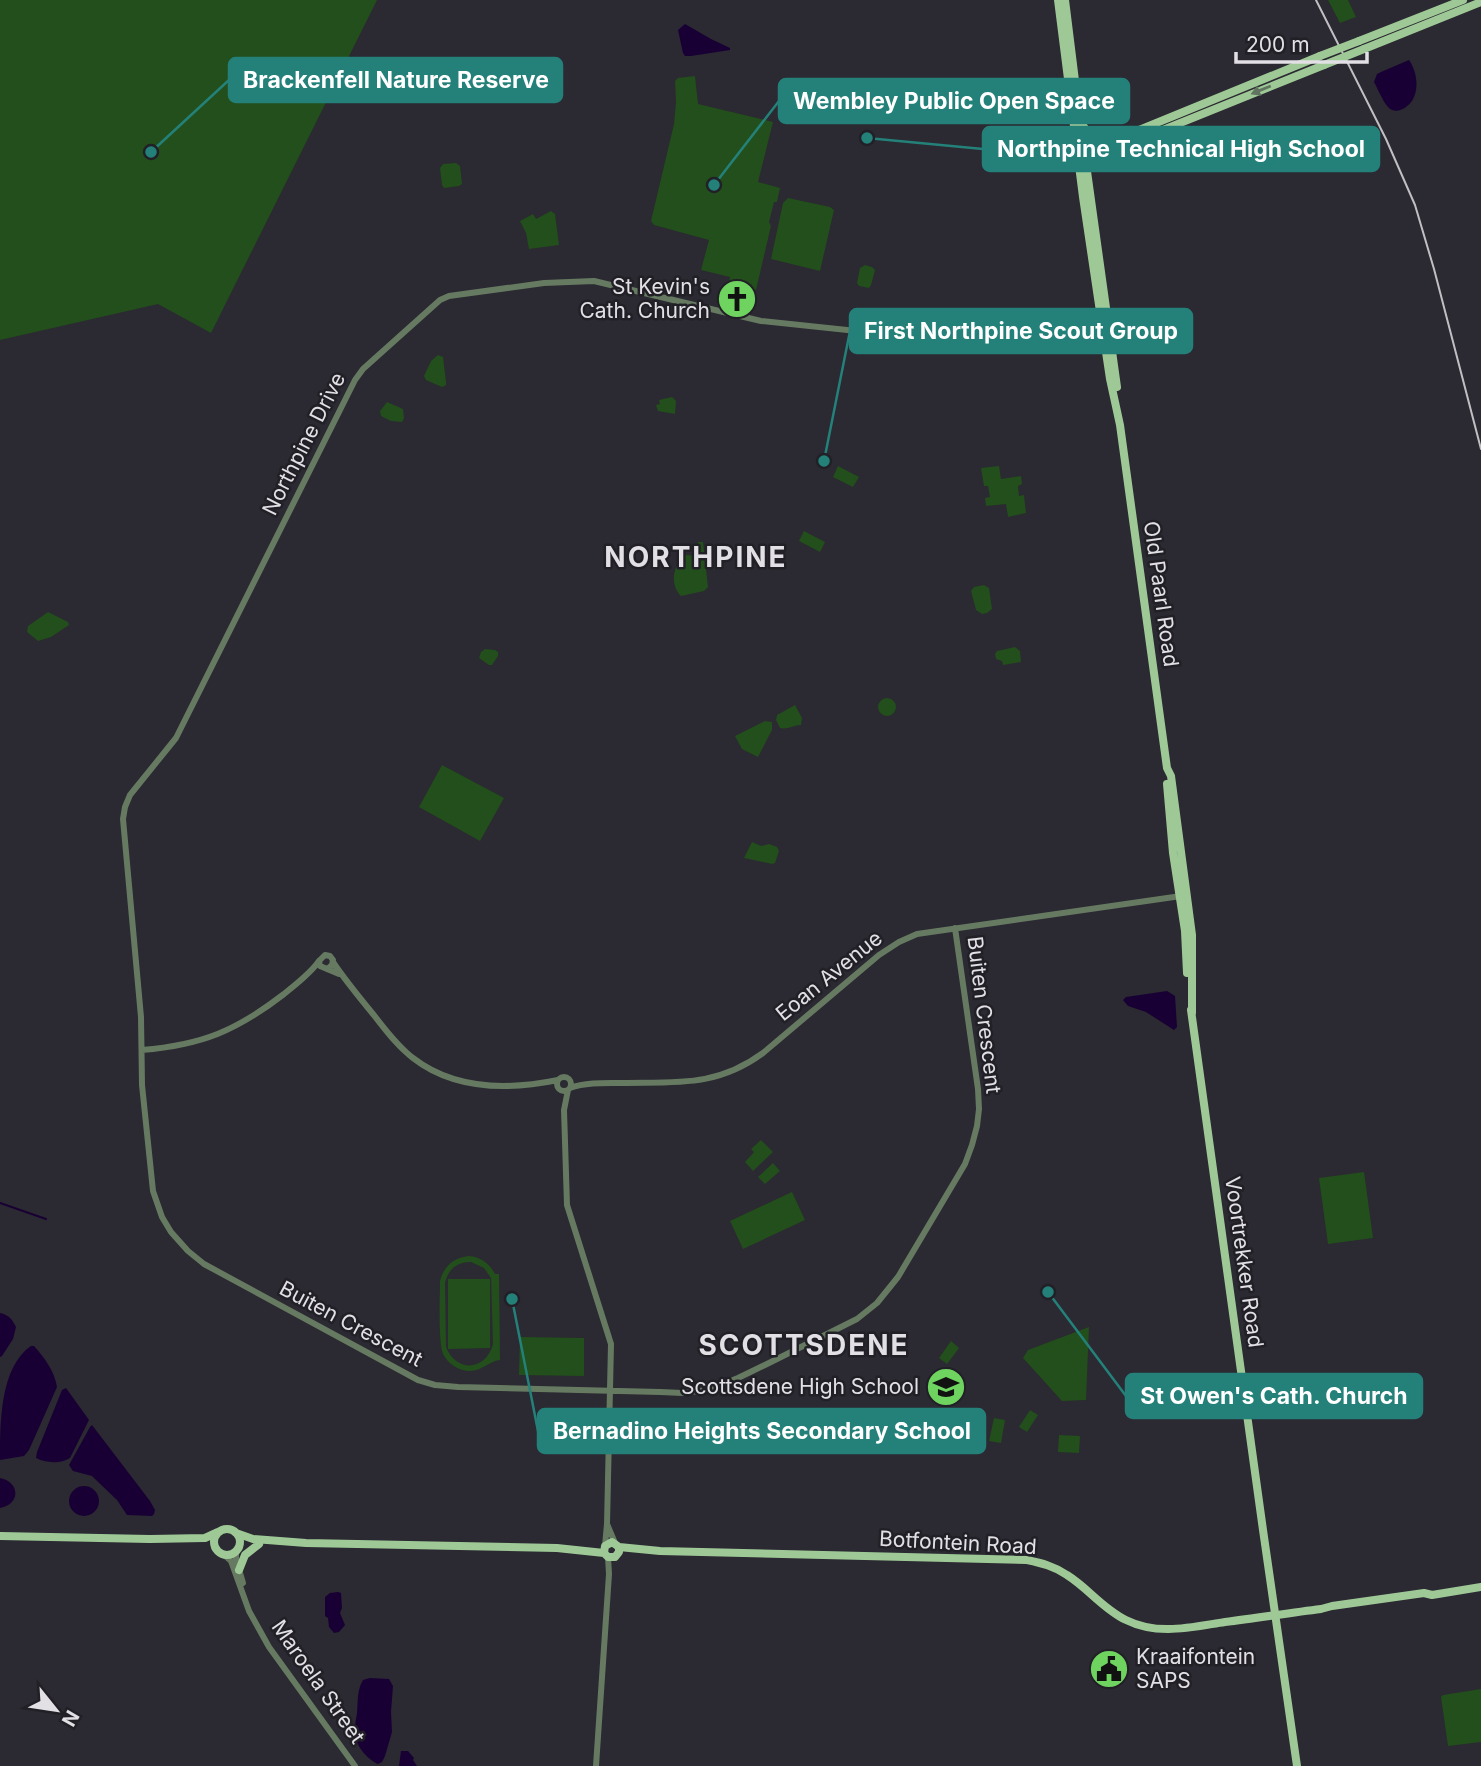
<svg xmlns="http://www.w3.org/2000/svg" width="1481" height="1766" font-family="Inter,sans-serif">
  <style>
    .green { fill: #224f1b; fill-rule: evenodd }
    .water { fill: #180034 }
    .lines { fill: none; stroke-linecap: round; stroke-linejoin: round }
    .stream { stroke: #180034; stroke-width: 2 }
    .minor { stroke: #657a61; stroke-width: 6 }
    .major { stroke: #9ec997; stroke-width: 8 }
    .rail { stroke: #c1bfc4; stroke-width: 2 }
    .major-bridge { stroke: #9ec997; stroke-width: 8 }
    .oneway { fill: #60745f }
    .labels { text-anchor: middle; stroke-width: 5; stroke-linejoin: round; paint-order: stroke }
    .poi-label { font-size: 21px; fill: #e2e0e5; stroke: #222027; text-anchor: end }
    .street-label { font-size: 21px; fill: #e2e0e5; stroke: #222027 }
    .district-label { font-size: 28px; font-weight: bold; letter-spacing: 2px; fill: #e2e0e5; stroke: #222027 }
    .leader { fill: none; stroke: #24817a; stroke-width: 2.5 }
    .callout-dot { fill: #24817a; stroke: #222027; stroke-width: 2.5 }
    .callout { fill: #24817a; stroke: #24817a; stroke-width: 2.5 }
    .callout-label { font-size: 23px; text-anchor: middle; font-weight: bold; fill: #fff }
  </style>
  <rect width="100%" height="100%" fill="#2b2931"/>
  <path class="green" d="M0 0H377L211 333 158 304 0 340Z
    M1328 0H1348L1356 17 1340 23Z
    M695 76 698 104 773 122 758 182 780 188 777 202H774L769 222 771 226 756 290 729 284 730 277 701 270 709 240 654 225 651 221 674 124 676 102 675 81 678 78Z
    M456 163 460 166 462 184 459 186 444 188 442 185 440 168 443 164Z
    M788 198 830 207 834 210 820 271 771 259 783 203Z
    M551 211 555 214 559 245 529 249 526 233 520 221 533 214 536 219Z
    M865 265 872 267 875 270 871 285 869 288 859 286 857 283 860 268Z
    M438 355 443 357 446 382V385L442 387 426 380 424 376 431 361Z
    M672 397 676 401 675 414 658 411 656 405 660 404 659 400Z
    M387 402 403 409 404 418 402 422 391 421 381 416 380 411Z
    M838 466 859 477 853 487 833 477Z
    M999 466 1001 479 1021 476 1022 484 1018 486 1019 496 1024 495 1026 513 1008 517 1006 504 986 506 985 498 990 497 988 486H984L981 468Z
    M804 531 825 542 820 552 799 541Z
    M698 542H703L708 587 704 591 681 596C669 584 673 564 686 555L698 556Z
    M984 585 989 588 992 609 987 613 982 614 976 610 971 591 974 587Z
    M48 612 68 622 69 625 51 637 38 641 27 632 28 626Z
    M1015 647 1020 651 1021 662 1003 665 1002 661 996 659 995 654 997 651Z
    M485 649 495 650 498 652V656L492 665H489L479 658 481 652Z
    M878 707a9 9 0 1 1 18 0a9 9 0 1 1-18 0Z
    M795 705 802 718 801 725C794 725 787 730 780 728L776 720 777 715Z
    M765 721 772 722V730L758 757 742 749 735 736Z
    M442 765 504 798 480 841 419 807Z
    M752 842 761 846 769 844 777 847 779 851 775 863 772 864 744 858Z
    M761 1140 773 1152 753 1171 745 1162 754 1152 751 1149Z
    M773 1163 780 1171 765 1184 758 1177Z
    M1364 1172 1373 1238 1328 1244 1319 1178Z
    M792 1192 805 1220 743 1249 730 1221Z
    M469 1256C481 1257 489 1263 495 1274H499L500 1360C489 1361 482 1371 470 1371 459 1371 448 1364 443 1354 438 1341 440 1297 440 1281 444 1266 453 1258 469 1256ZM471 1262 484 1268 491 1278 493 1344C486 1371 456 1373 446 1347L445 1283C448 1269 457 1262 471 1262Z
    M448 1279H490V1348L448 1349Z
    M1089 1327 1086 1400 1062 1401 1023 1358 1028 1350Z
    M520 1337 584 1338V1376L519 1375Z
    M951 1341 959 1348 947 1364 939 1358Z
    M1030 1410 1038 1415 1027 1432 1019 1427Z
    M994 1418 1005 1420 1001 1443 989 1441Z
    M1059 1435 1080 1436 1079 1453 1058 1452Z
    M1481 1689V1742L1448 1746 1441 1697 1443 1695Z"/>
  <path class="water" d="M685 24 711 39 730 48V50L691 56H685L683 53 678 30Z
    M1409 60C1416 70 1419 85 1414 97 1410 107 1396 116 1388 107 1382 100 1378 89 1374 82L1377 74 1381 72Z
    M1167 991 1175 996 1177 1027 1174 1030 1146 1012 1128 1006 1123 1000 1126 997Z
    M0 1313C9 1315 12 1319 16 1327L13 1339 2 1356 0 1357Z
    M31 1346H34C44 1357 55 1372 57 1387L29 1450 24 1456 0 1460C0 1423 0 1367 31 1346Z
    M66 1388 89 1420 70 1458C61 1464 45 1463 36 1458L37 1452 62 1390Z
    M92 1425 150 1501 155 1510 154 1514 152 1516 127 1515 117 1500 95 1479 92 1476 73 1471 69 1465 90 1427Z
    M0 1478C20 1482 21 1504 0 1508Z
    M69 1501a15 15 0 1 1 30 0a15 15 0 1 1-30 0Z
    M338 1592 341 1593 342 1608 340 1613 345 1625 339 1632 334 1633 329 1627 328 1618 325 1616V1597L330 1593Z
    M370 1678 389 1679 393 1686 391 1712 392 1732 385 1756 382 1762 378 1764C368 1760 356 1746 355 1735 354 1727 356 1720 357 1713 358 1701 357 1690 363 1680Z
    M401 1751H408L414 1758 413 1760 417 1766H399Z"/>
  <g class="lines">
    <path class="stream" d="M0 1203 46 1219"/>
    <path class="minor" d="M955 928 978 1089 979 1109 977 1126 972 1145 965 1164 898 1277 877 1303 857 1319 767 1364 738 1378 707 1390 683 1393 660 1392 458 1387 435 1385 418 1380 204 1264 188 1251 171 1232 162 1217 153 1191 142 1085 141 1017 123 819 125 807 130 795 176 738 355 380 363 369 440 300 449 296 544 283 594 281 761 321 923 338 1103 315
      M333 962C345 980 359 997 373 1014 385 1029 397 1046 413 1058 454 1090 509 1090 558 1080
      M327 969 332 965 333 960 330 956 325 955 319 961 320 966 339 974
      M142 1050C202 1045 236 1031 284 994 296 984 310 974 319 961
      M557 1084a7 7 0 1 1 14 0a7 7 0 1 1-14 0Z
      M570 1088C586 1082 606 1083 623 1083 677 1082 717 1087 763 1053L879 955 899 942 917 934 1181 896
      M568 1090 564 1110 567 1205 611 1344 607 1524 605 1546
      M607 1524 615 1543
      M236 1550V1559L243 1583
      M222 1553 231 1561 249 1611 269 1647 355 1766
      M596 1766 609 1574 608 1557"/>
    <path class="major" d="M1058 0 1083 197 1110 379 1120 425 1167 768 1171 776 1192 935V1013
      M1065 0 1080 121 1117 387
      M1359 41 1463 0
      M1364 49 1481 2
      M1082 124C1089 136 1098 139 1112 138
      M1083 153 1320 56
      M1081 163 1324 65
      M1167 784 1173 853 1185 931 1187 973
      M1191 1010 1263 1530 1297 1766
      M214 1542a13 13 0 1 1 26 0a13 13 0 1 1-26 0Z
      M236 1533 253 1539 306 1543 557 1548 604 1553
      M0 1536 150 1539 205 1538 218 1532
      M619 1547V1552L615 1557H608L604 1553 605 1546 612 1542 619 1547 660 1551 1027 1560C1041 1563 1054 1566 1067 1575 1088 1588 1103 1609 1126 1620 1158 1636 1192 1627 1225 1622 1257 1618 1289 1613 1321 1609L1332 1606 1424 1593 1432 1595 1481 1587
      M239 1570 245 1555 259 1544"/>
    <path class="rail" d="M1316 0 1386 139 1415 205 1434 269 1481 449"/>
    <path class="major-bridge" d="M1320 56 1359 41
      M1324 65 1364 49"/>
  </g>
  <defs><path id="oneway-solid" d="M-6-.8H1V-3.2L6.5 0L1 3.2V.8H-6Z" transform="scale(1.75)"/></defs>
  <use class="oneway" href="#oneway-solid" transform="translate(1261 90) rotate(158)"/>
  <defs>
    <g id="church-disc" transform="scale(2.0125)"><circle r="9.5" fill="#6fd360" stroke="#222027"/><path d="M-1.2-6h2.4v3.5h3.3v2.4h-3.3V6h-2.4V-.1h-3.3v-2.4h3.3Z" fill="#111"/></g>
    <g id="school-disc" transform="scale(2.0125)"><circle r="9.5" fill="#6fd360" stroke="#222027"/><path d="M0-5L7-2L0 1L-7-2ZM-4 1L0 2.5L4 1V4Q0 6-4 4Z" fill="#111"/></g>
    <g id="civic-disc" transform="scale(2.0125)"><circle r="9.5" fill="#6fd360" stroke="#222027"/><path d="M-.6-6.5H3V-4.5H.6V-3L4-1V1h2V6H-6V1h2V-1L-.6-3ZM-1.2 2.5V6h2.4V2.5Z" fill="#111"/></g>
  </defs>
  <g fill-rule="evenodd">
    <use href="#church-disc" x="737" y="299"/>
    <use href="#school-disc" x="946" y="1387"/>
    <use href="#civic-disc" x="1109" y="1669"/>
  </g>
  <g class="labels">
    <g class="poi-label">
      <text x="710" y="294">St Kevin's<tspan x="710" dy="24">Cath. Church</tspan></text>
      <text x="919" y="1394">Scottsdene High School</text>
      <text x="1136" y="1664" text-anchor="start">Kraaifontein<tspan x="1136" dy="24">SAPS</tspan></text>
    </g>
    <g class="street-label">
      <text transform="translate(304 444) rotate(-63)" y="7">Northpine Drive</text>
      <text transform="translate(1161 594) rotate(82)" y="7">Old Paarl Road</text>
      <text transform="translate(829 976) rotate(-39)" y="7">Eoan Avenue</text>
      <text transform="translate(984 1015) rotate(83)" y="7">Buiten Crescent</text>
      <text transform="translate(1244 1262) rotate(82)" y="7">Voortrekker Road</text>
      <text transform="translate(351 1324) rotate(28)" y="7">Buiten Crescent</text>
      <text transform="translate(958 1543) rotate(3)" y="7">Botfontein Road</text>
      <text transform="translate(318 1682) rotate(55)" y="7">Maroela Street</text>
    </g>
    <g class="district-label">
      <text x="696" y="567">NORTHPINE</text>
      <text x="804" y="1355">SCOTTSDENE</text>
    </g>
  </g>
  <path class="leader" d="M151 152L229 80M714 185L779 101M867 138L983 149M824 461L850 331M1048 1292L1126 1396M512 1299L538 1431"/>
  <g class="callout-dot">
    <circle cx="151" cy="152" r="7"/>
    <circle cx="714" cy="185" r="7"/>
    <circle cx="867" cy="138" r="7"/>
    <circle cx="824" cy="461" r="7"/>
    <circle cx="1048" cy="1292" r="7"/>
    <circle cx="512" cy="1299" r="7"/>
  </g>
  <g class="callout">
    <rect x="229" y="58" width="333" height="44" rx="7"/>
    <rect x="779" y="79" width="350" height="44" rx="7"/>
    <rect x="983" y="127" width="396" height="44" rx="7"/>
    <rect x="850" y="309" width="342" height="44" rx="7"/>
    <rect x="1126" y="1374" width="296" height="44" rx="7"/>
    <rect x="538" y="1409" width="447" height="44" rx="7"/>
  </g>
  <g class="callout-label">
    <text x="396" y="88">Brackenfell Nature Reserve</text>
    <text x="954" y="109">Wembley Public Open Space</text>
    <text x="1181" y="157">Northpine Technical High School</text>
    <text x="1021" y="339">First Northpine Scout Group</text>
    <text x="1274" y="1404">St Owen's Cath. Church</text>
    <text x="762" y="1439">Bernadino Heights Secondary School</text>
  </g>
  <g transform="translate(56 1710) rotate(120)" stroke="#222027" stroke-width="5" paint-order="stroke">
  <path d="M0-5L12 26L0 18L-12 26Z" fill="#e2e0e5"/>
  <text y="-10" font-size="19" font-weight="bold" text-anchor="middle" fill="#e2e0e5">N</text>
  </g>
  <path d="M1236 52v10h131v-10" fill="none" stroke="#e2e0e5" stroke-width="3.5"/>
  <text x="1246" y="52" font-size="21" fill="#e2e0e5" stroke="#222027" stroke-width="5" paint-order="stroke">200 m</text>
</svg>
